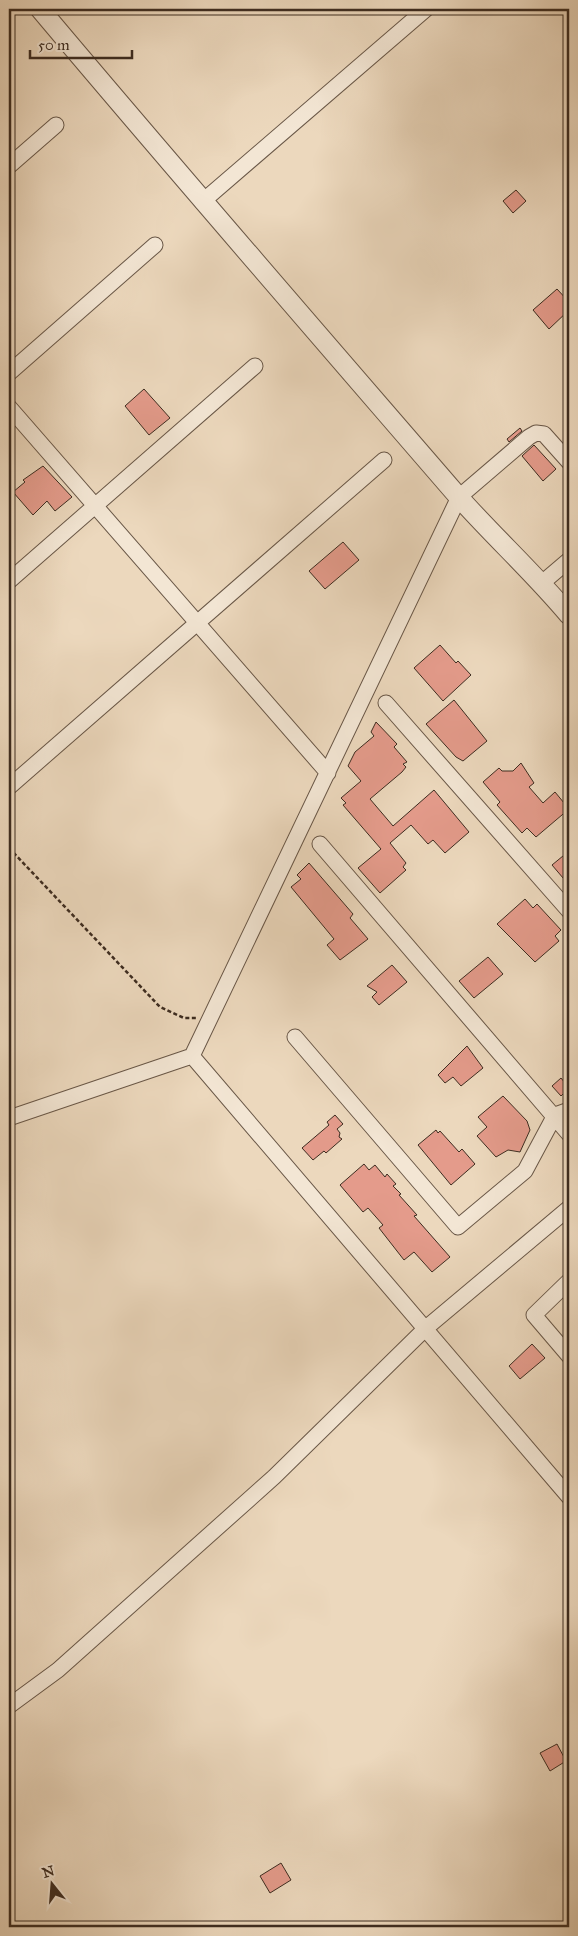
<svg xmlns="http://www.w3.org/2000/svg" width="578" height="1936" font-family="'IM FELL Great Primer',serif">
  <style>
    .building { fill: #e49b8b; stroke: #3d2c20 }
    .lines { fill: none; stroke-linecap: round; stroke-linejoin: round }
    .minor-casing { stroke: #695747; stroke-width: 17 }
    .tertiary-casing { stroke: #695747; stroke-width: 21 }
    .path { stroke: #3d2c20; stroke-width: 2.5; stroke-dasharray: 4 2.5; stroke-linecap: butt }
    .minor { stroke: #f3e6d4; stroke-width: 15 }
    .tertiary { stroke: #f3e6d4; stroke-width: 19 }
  </style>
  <rect width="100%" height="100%" fill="#ecd8bd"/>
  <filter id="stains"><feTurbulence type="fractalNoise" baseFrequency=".004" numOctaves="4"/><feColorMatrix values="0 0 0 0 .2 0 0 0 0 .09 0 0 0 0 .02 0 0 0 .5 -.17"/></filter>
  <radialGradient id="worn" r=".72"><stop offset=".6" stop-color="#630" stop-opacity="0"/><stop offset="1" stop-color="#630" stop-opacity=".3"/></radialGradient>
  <path class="building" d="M516 190 526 201 513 213 503 201Z
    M557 289 569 302V310L549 329 533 310Z
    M144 389 170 418 149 435 125 406Z
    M520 428 522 431 509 442 507 439Z
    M534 445 556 469 543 481 522 456Z
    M43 466 72 497 55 511 47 501 33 515 13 492 25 482 23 480Z
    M343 542 359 560 325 589 309 571Z
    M440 645 456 663 458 661 471 675 443 701 414 668Z
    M454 700 487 741 463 761 456 757 426 724Z
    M376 722 397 744 394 747 407 762 403 764 406 767 402 772 370 799 393 826 434 790 469 832 445 853 433 840 428 844 411 825 390 843 406 863 403 867 406 870 380 893 358 868 381 849 343 805 346 803 341 798 361 781 348 766 355 752 374 736 371 732Z
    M521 763 534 783 529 787 543 803 555 792 569 809 536 837 527 828 522 833 497 805 500 802 483 782 499 768 502 771H513Z
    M569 851V885L552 865Z
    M309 863 353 914 350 918 368 939 340 960 327 945 334 939 291 887 301 879 297 875Z
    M525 899 533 908 537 904 561 930 555 936 559 941 535 962 497 924Z
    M488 957 503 974 474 998 459 981Z
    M392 965 407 982 379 1005 372 997 377 992 367 986Z
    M467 1046 483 1068 461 1086 453 1077 445 1083 438 1075Z
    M561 1078 569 1088 561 1096 552 1086Z
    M503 1096 527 1121 530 1130 520 1152 508 1150 496 1157 477 1136 487 1127 478 1117Z
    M335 1115 343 1124 337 1129 340 1133 339 1137 342 1139 326 1153 324 1151 313 1160 302 1148 329 1125 327 1122Z
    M436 1130 438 1133 440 1131 459 1152 462 1149 475 1164 451 1185 418 1145Z
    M364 1164 369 1170 375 1165 385 1177 387 1174 396 1184 393 1186 401 1194 399 1195 417 1215 414 1216 450 1257 432 1272 414 1252 404 1260 379 1228 383 1225 368 1208 363 1212 340 1185Z
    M532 1344 545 1358 520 1379 509 1366Z
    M557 1744 566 1761 550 1771 540 1753Z
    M281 1863 291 1880 270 1893 260 1876Z"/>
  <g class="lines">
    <g class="minor-casing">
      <path id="minor" d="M9 166 56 125
        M202 202 426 9
        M9 373 155 245
        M9 407 328 773
        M9 581 255 366
        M542 583 569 560
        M386 703 569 911
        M9 787 384 460
        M320 844 569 1134
        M295 1037 458 1227 525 1171 555 1115 569 1110
        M192 1056 569 1497
        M9 1118 192 1056 459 497 529 437 536 433 544 434 569 462
        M569 1281 534 1315 569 1356
        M9 1706 58 1670 274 1477 426 1328 569 1208"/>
    </g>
    <g class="tertiary-casing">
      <path id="tertiary" d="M40 9C177 172 317 333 456 494 493 536 534 573 569 615"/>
    </g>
    <path class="path" d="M9 848 160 1007 184 1018H196"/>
    <use href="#minor" class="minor"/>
    <use href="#tertiary" class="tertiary"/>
  </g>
  <rect width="578" height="1936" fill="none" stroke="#ecd8bd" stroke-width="30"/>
  <rect x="10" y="10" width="558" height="1916" fill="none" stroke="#3d2c20" stroke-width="2.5"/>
  <rect x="15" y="15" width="548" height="1906" fill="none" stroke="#3d2c20"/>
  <g transform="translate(52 1884) rotate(343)" stroke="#f3e6d4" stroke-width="4" paint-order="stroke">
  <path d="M0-4L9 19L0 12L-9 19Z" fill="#3d2c20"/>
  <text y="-8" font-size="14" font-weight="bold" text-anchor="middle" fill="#3d2c20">N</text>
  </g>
  <path d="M30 50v8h102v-8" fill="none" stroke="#3d2c20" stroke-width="2.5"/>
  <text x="38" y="50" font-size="15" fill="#3d2c20" stroke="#f3e6d4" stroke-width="4" paint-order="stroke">50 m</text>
  <rect width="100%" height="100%" filter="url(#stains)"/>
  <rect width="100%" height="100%" fill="url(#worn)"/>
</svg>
